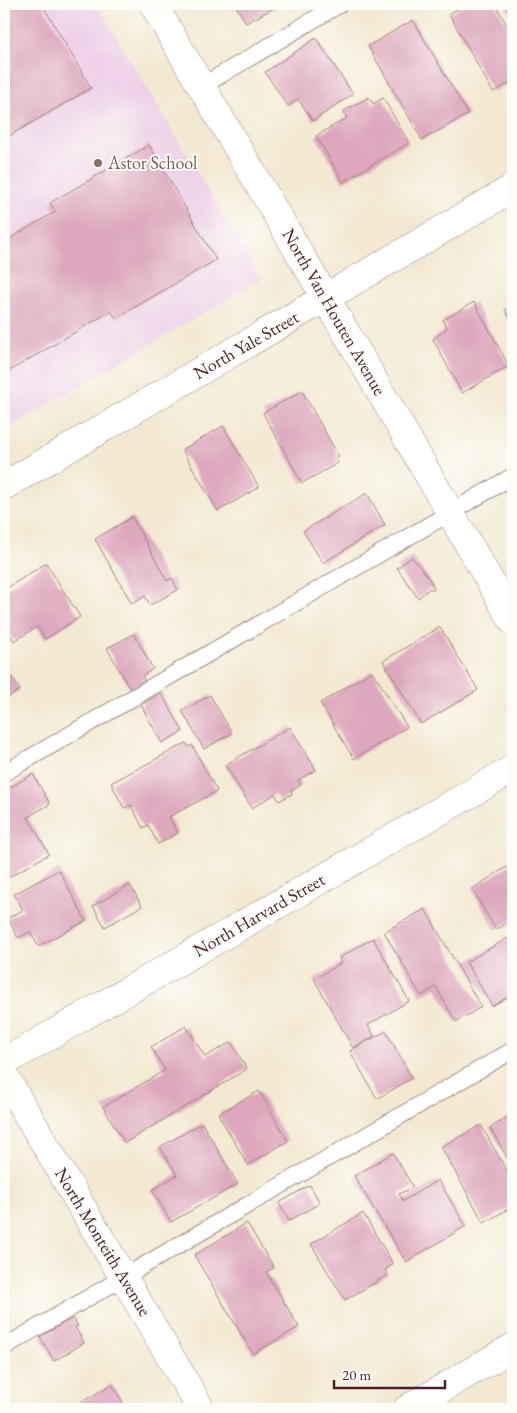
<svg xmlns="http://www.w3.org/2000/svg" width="517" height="1413" font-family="'EB Garamond',serif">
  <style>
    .built { fill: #edd0e8 }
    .building { fill: #dda8be }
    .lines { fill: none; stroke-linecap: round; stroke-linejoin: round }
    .service-casing { stroke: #9e847e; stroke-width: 18 }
    .minor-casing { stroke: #9e847e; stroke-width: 29 }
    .secondary-casing { stroke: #9e847e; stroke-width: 29 }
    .service { stroke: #fff; stroke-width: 16 }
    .minor { stroke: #fff; stroke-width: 28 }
    .secondary { stroke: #fff; stroke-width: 28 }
    .education-dot { fill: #8d6e63; stroke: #fdfcf7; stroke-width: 2 }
    .labels { text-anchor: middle; stroke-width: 4; stroke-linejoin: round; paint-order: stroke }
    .education-label { font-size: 18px; fill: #785e54; stroke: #fdfcf7; text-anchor: start }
    .street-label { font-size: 18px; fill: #4a1f2b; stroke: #fdfcf7 }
  </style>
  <rect width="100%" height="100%" fill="#fdfcf7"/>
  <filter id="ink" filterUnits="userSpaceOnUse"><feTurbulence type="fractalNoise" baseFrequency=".02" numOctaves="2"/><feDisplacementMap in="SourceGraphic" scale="10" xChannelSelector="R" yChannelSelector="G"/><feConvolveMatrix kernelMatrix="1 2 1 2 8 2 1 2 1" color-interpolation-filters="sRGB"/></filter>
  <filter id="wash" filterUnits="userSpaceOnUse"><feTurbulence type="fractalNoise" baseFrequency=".0096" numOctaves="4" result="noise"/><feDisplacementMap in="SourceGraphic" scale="20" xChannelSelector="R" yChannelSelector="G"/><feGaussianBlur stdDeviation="1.12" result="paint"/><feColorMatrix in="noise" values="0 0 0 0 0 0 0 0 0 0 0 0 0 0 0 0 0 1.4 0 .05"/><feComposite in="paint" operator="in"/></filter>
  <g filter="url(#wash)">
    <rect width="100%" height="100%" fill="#f3e9d2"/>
    <path class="built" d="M4 4H97L261 279 4 431Z"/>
    <g id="blocks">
      <path class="building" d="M4 4H42L91 88 4 139Z
        M235 4H281L246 23Z
        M466 4H495L509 29 513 26V81L493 92 449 14Z
        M505 4H513V17Z
        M413 20 468 114 422 140 368 46Z
        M316 38 353 94 313 121 298 99 288 106 265 72Z
        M369 97 373 104 383 98 409 143 343 182 316 136 347 118 344 111Z
        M149 145 216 260 116 318 111 311 4 374V242L55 212 50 203Z
        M474 302 509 366 462 393 433 339 447 328 443 320Z
        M513 305V324L505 310Z
        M302 391 339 457 336 459 338 463 302 483 263 413Z
        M223 426 259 487 218 511 182 450Z
        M367 493 385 525 323 563 303 531Z
        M132 517 167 581 172 578 178 590 150 605 145 596 132 604 95 539Z
        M412 557 428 577 434 588 432 590 430 588 418 598 397 568Z
        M46 563 80 617 45 639 37 627 14 641 4 625V590Z
        M440 627 478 690 421 724 383 661Z
        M134 634 153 669 142 676 145 682 131 691 107 648Z
        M372 671 407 727 354 759 320 703Z
        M10 674 20 690 4 700V678Z
        M161 693 183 731 162 743 141 705Z
        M210 695 232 733 204 749 182 711Z
        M290 727 316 770 298 780 301 785 291 791 292 794 279 801 275 794 252 808 225 765Z
        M186 743 189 747 192 745 217 791 169 817 178 833 158 844 148 825 143 828 131 805 124 808 111 783Z
        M33 774 50 804 28 817 49 854 4 880V791Z
        M513 863V919L496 930 472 889Z
        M59 870 86 921 38 946 30 932 18 938 8 918 23 910 14 894Z
        M130 885 142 906 105 927 93 906Z
        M425 909 481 1007 456 1022 436 987 421 996 384 932Z
        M513 935V994L492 1006 466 962Z
        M373 938 409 1001 368 1025 374 1036 353 1048 314 979 341 963 339 958Z
        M186 1026 205 1057 231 1042 247 1069 125 1143 103 1107 165 1070 151 1047Z
        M386 1031 412 1078 377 1099 350 1051Z
        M259 1091 288 1141 248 1165 218 1114Z
        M513 1114V1168L490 1128Z
        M202 1123 238 1184 171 1222 152 1190 177 1175 160 1147Z
        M481 1125 513 1182V1206L484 1223 441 1147Z
        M393 1153 413 1187 399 1194 403 1201 438 1180 466 1226 406 1262 354 1176Z
        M310 1185 320 1203 289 1221 279 1203Z
        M363 1213 393 1264 385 1270 388 1275 345 1300 311 1244Z
        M247 1223 274 1268 266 1272 299 1327 253 1354 194 1255Z
        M73 1318 78 1326 75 1327 84 1343 54 1361 40 1337Z
        M112 1384 127 1409H70Z"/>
    </g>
  </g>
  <g filter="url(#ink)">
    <use href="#blocks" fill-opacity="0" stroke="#9e847e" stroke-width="1"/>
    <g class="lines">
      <g class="service-casing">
        <path id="service" d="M202 86 340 4
          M4 773 513 476
          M4 1347 513 1050"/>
      </g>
      <g class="minor-casing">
        <path id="minor" d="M153 4 348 336 513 621
          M4 486 513 188
          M4 1062 513 769
          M4 1075 201 1409"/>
      </g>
      <g class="secondary-casing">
        <path id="secondary" d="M407 1409 513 1347"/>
      </g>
      <use href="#service" class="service"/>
      <use href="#minor" class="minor"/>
      <use href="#secondary" class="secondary"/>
    </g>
  </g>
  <circle class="education-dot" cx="98" cy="163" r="5"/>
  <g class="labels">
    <g class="education-label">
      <text x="108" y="169">Astor School</text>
    </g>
    <g class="street-label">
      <text transform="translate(334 312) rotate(60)" y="6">North Van Houten Avenue</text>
      <text transform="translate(246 345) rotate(-30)" y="6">North Yale Street</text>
      <text transform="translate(259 915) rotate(-30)" y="6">North Harvard Street</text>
      <text transform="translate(103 1242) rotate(59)" y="6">North Monteith Avenue</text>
    </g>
  </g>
  <rect width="517" height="1413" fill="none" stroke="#fdfcf7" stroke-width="20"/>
  <path d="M334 1380v8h111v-8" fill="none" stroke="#4a1f2b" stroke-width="2.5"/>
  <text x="342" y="1380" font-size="15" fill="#4a1f2b" stroke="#fdfcf7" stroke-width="4" paint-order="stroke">20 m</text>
</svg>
